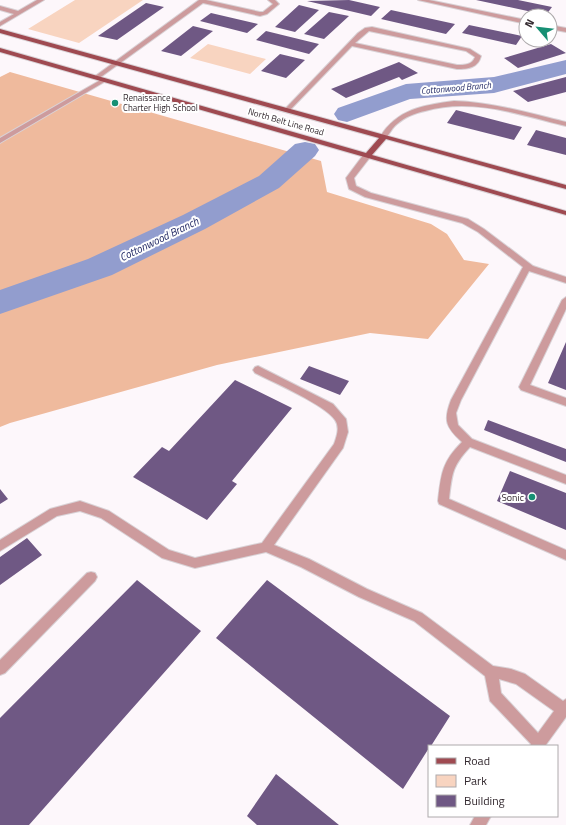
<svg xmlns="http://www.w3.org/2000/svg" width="566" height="825" font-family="'Titillium Web',sans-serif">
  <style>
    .green { fill: #f8d4c0 }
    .forest { fill: #efba9d }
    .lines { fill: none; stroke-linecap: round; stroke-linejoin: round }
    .river { fill: #929dce; fill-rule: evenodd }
    .building { fill: #6f5884 }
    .minor-casing { stroke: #d9d2d6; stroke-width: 2 }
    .major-casing { stroke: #d9d2d6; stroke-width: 2 }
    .minor { fill: #cd9b9d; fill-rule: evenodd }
    .major { fill: #9f4a51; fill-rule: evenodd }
    .poi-dot { fill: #179074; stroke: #fff; stroke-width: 1.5 }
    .labels { text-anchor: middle; stroke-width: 4; stroke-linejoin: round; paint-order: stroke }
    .far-water-label { font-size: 9px; font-style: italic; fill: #232a65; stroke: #fff }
    .far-poi-label { font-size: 9px; fill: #342a30; stroke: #fff; text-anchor: start }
    .far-street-label { font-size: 9px; fill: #342a30; stroke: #fff }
    .poi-label { font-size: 10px; fill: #342a30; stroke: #fff; text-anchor: end }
    .water-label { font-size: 11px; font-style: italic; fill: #232a65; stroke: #fff }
  </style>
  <rect width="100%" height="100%" fill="#fdf7fb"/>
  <path class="green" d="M75 0H143L79 43 28 29Z
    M208 44 266 59 250 74 190 58Z"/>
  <path class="forest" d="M10 72 321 161 327 192 431 224 447 234 464 260 489 264 428 339 370 333 217 365 10 423 0 427V77Z"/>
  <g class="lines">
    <path class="river" d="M566 60V74L494 93 410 99 347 122 338 120 334 114 338 108 406 84 494 77Z
      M305 142 315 144 319 150 315 156 279 188 205 229 112 275 0 314V290L88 259 183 215 259 176 295 144Z"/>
  </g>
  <path class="building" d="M349 0 380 7 371 16 307 1Z
    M476 0H518L552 7 546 15Z
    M146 3 164 7 117 40 98 36Z
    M299 5 319 10 295 32 275 27Z
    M391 10 455 24 446 34 381 19Z
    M329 12 349 16 324 39 304 34Z
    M211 13 258 24 247 33 200 21Z
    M469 25 522 36 516 45 462 33Z
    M193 26 213 31 181 56 161 51Z
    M266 31 319 44 309 54 256 40Z
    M551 44 566 53 518 68 504 58Z
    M280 54 305 60 286 78 261 71Z
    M399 62 418 73 402 80 399 77 346 98 331 89Z
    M566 77V92L528 102 513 91Z
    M456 110 522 127 514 140 447 123Z
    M536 130 566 138V155L527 145Z
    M566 342V390L548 383Z
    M309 366 349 381 340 395 300 379Z
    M235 380 292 408 232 481 237 484 207 520 133 477 162 447 169 451Z
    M488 420 566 449V462L484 430Z
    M510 471 566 493V530L497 501Z
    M0 489 8 499 0 504Z
    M27 538 42 555 0 585V557Z
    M137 580 201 631 29 825H0V718Z
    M267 580 450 716 431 746H429V748L403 789 216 638Z
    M276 774 339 825H257L247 816Z"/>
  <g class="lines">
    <g class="minor-casing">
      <path id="minor" d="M37 0H44L0 26V22L14 14 0 10V6L18 11Z
        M199 0H206L260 12H263L273 4 268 0H275L279 4 267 14 260 16 203 3 98 79H94V77Z
        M418 0H429L526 20V24Z
        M550 25 566 28V32L550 29Z
        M372 27 470 49 481 56C478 68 468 69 457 69L352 46 289 111H285V109L358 33 365 28ZM369 31 466 51 475 57C472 65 465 65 457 65L355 43Z
        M104 78 107 80 106 81 0 143V138Z
        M454 101C492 102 529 113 566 122V126C520 115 472 97 425 111 415 113 405 117 397 124 392 128 390 133 386 138L380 137C397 109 424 105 454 101Z
        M364 154H367L371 156 354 178 356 186 371 193 468 219 484 229 533 266 566 277V283L529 271 461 400 456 413 458 425 472 439 566 475V484L470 447C452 466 452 474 449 499L566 550V560L439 504 438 501C441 474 442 462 462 442 446 427 443 421 451 400L523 267 478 232 462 223 365 197 349 189 346 178Z
        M566 297V309L530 385 566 398V406L521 390 519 387 562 300Z
        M258 366 333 404 346 419 348 432 343 448 274 545 309 559 367 589 422 613 493 666 511 669 525 674 563 701 566 699V717L545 746H530L531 744 490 701 485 676 414 621 359 597 301 567 266 552 195 568 162 558 101 518 80 511 57 516 0 551V540L50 509 80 501 109 511 169 550 195 558 262 543 334 444C337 436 340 427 335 420 325 405 273 382 255 373L253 370 255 367ZM499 679 516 684 554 711 538 733 501 693Z
        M91 572 95 573 97 577 95 581 5 673 0 675V660L87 573Z
        M475 816H491L486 825H470Z"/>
    </g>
    <g class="major-casing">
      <path id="major" d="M0 29 566 185V189L386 139 372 155 566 211V215L0 52V48L366 153 379 138 0 33Z"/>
    </g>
    <use href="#minor" class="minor"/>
    <use href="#major" class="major"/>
  </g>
  <g class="poi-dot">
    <circle cx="115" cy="103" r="4"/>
    <circle cx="532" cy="497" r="4"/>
  </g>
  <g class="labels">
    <g class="far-water-label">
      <text transform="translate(456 88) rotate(-5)" y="3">Cottonwood Branch</text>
    </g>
    <g class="far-poi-label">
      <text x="123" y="101">Renaissance<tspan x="123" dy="10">Charter High School</tspan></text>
    </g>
    <g class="far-street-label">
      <text transform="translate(286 122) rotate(16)" y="3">North Belt Line Road</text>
    </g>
    <g class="poi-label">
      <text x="524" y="501">Sonic</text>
    </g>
    <g class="water-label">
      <text transform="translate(159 239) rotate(-26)" y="4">Cottonwood Branch</text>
    </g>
  </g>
  <rect x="428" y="745" width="130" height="72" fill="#ffffff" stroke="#aeaaac"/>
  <rect x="436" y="758" width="20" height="6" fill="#9f4a51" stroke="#aeaaac"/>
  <text x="464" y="765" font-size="12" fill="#342a30">Road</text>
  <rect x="436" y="775" width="20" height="12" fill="#f8d4c0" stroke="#aeaaac"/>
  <text x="464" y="785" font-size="12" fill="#342a30">Park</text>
  <rect x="436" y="795" width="20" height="12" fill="#6f5884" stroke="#aeaaac"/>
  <text x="464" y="805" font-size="12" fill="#342a30">Building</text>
  <g transform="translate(538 28) rotate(298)"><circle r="19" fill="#ffffff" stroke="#aeaaac"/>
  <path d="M0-3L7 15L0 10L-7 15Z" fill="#179074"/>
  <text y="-6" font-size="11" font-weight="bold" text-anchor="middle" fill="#342a30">N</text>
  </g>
</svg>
